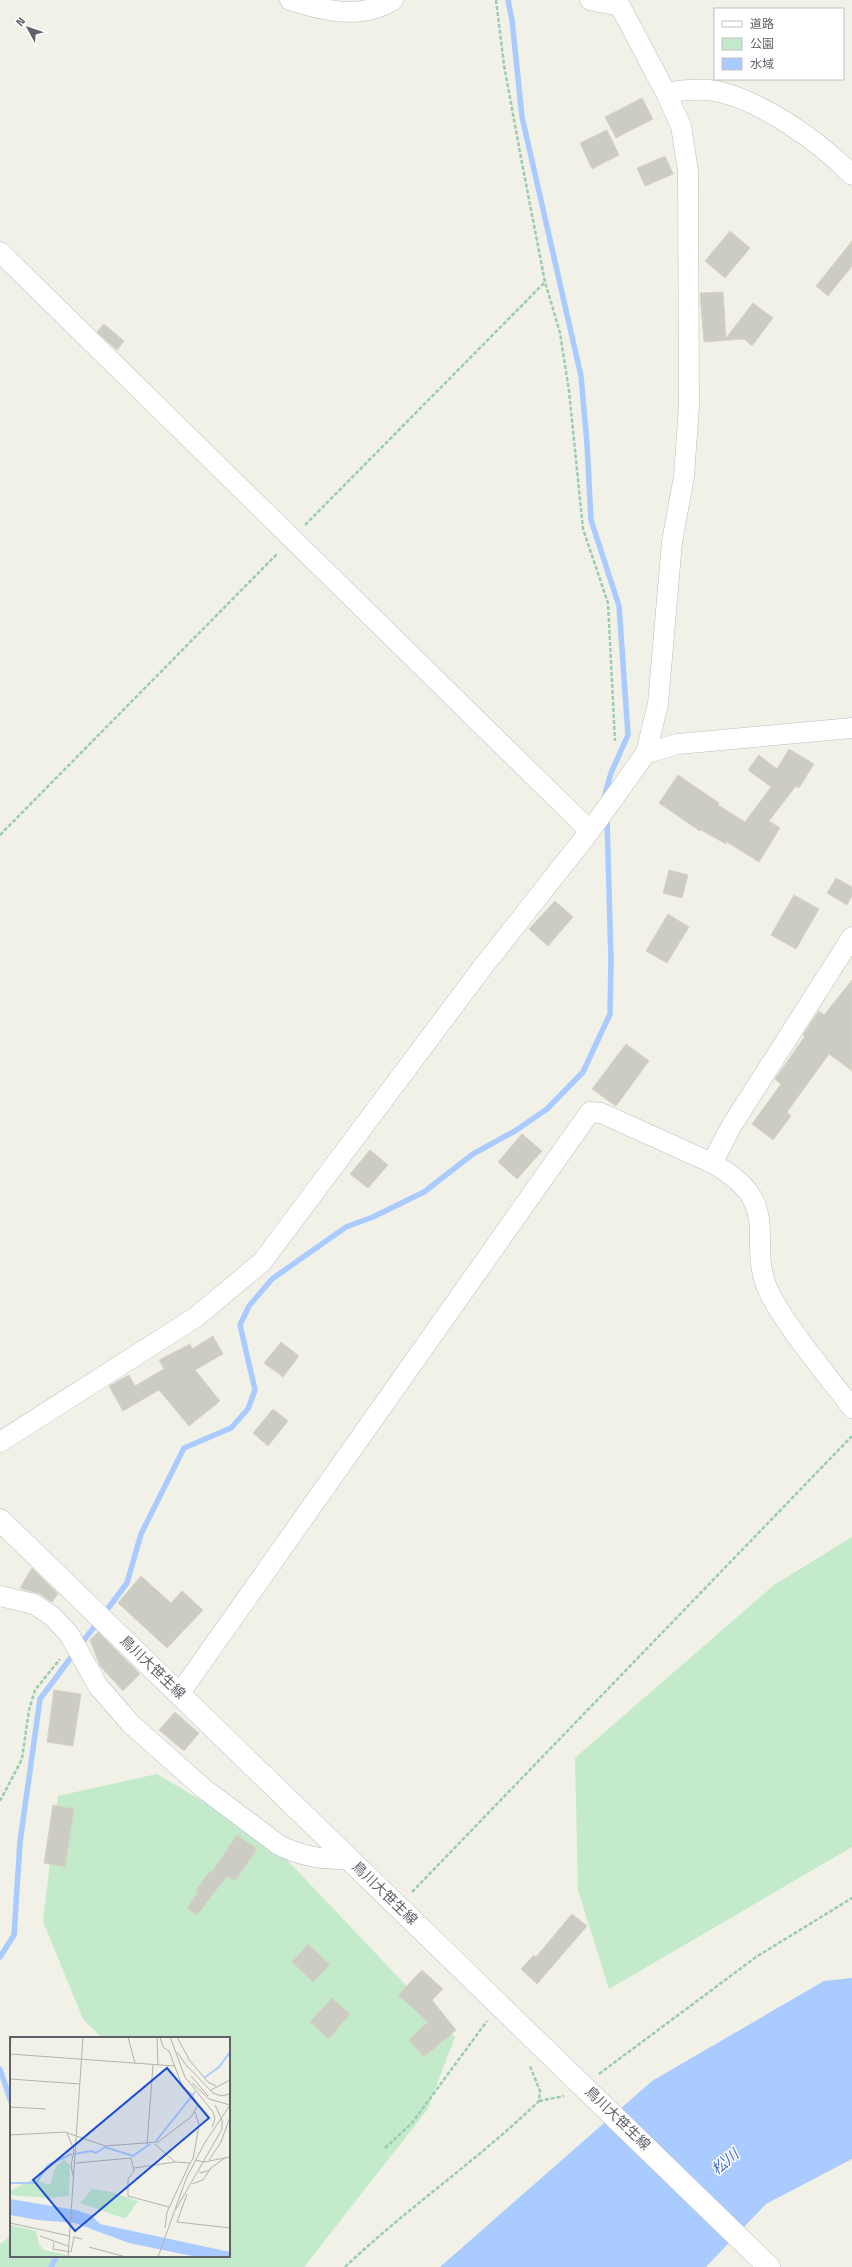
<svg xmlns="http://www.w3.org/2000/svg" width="852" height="2267" font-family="'Titillium Web','Noto Sans JP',sans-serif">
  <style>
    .green { fill: #c3eaca }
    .water { fill: #aacbff }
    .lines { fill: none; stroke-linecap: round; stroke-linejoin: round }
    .stream { stroke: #aacbff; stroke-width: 5.5 }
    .building { fill: #cccbc4; stroke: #d7d4c5 }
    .street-casing { stroke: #bcbec3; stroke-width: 21 }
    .secondary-casing { stroke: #bcbec5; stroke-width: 23 }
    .path { stroke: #9bcbb1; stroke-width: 2.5; stroke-dasharray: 4 2; stroke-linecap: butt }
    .street { stroke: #fff; stroke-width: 20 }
    .secondary { stroke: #fff; stroke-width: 22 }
    .labels { text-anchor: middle; stroke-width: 3; stroke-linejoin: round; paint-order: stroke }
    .street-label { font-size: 14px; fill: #5e6168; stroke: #fff }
    .water-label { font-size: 15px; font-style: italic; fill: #446ecb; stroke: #fff }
    .inset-river { fill: none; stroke: #aacbff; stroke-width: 2 }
    .inset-road { fill: none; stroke: #b2b3b0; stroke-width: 1 }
    .view { fill: #1d4ed8; fill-opacity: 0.15; stroke: #1d4ed8; stroke-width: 2 }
    .inset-edge { fill: none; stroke: #5e6168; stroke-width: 2 }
  </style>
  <rect width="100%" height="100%" fill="#f1f1e7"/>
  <path class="green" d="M852 1537V1847L609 1989 578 1890 575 1758 774 1585Z
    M157 1774 270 1842 455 2037 427 2110 304 2267H0V2244L11 2236V2256H229V2038H102L83 2019 43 1921 58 1796Z"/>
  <path class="water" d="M852 1978V2159L766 2204 706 2267H440L652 2081 824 1981Z"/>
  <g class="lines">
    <path class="stream" d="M508 0 512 20 522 117 581 376 587 444 591 520 619 606 628 735 611 773 604 798
      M103 1615 127 1583 141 1534 184 1448 231 1428 248 1409 255 1390 240 1325 249 1306 272 1279 346 1227 373 1217 424 1192 473 1154 515 1131 547 1109 583 1072 610 1014 611 960 607 818
      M80 1645 98 1622
      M0 1957 14 1935 20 1842 40 1699 75 1652
      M0 2069 11 2102
      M51 2267 57 2256"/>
  </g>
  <path class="building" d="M642 98 653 119 616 138 605 117Z
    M607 130 619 155 592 169 580 143Z
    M665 156 673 174 645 186 637 168Z
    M730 231 750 248 725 278 705 261Z
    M852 241V266L828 296 816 286Z
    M723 292 726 338 753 303 773 318 752 346 744 339 704 342 700 293Z
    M104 324 124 341 117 350 97 332Z
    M789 749 814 764 799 788 796 786 769 821 780 828 759 862 727 842 726 844 701 830 700 831 659 803 678 775 719 803 718 805 745 822 771 787 748 770 759 755 777 769Z
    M669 870 688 875 682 898 663 893Z
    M836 878 852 887V896L847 905 827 893Z
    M794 895 819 909 796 949 771 935Z
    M555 901 573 917 548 946 529 929Z
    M668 914 689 927 667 963 646 951Z
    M852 980V1071L829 1054 787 1112 791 1116 773 1140 752 1124 781 1084 775 1079 805 1036 803 1035 810 1024 819 1011 824 1015Z
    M626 1044 649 1061 616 1106 592 1089Z
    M522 1134 542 1151 517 1179 498 1162Z
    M370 1150 388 1165 368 1188 350 1174Z
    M213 1336 223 1354 195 1370 220 1401 189 1426 159 1390 123 1411 109 1386 129 1375 135 1386 164 1369 159 1360 190 1344 192 1349Z
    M281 1342 299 1356 283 1377 264 1363Z
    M273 1409 288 1421 268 1446 253 1433Z
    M32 1568 58 1594 52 1602 40 1594 20 1588Z
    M141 1576 171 1603 182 1591 203 1610 167 1648 118 1603Z
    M98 1632 140 1674 123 1691 100 1666 90 1640Z
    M54 1690 81 1694 73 1746 47 1742Z
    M175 1712 199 1733 184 1751 159 1730Z
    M53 1805 74 1809 65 1867 44 1863Z
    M237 1835 257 1849 235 1881 227 1876 197 1915 187 1908 198 1892 196 1890 210 1871 211 1873Z
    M572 1914 587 1926 537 1984 521 1969 534 1955 536 1957Z
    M308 1944 330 1965 313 1982 292 1962Z
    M422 1970 443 1989 432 2000 456 2030 424 2057 409 2040 428 2022 398 1995Z
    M332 1998 350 2014 329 2039 310 2022Z"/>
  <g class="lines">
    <g class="street-casing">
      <path id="street" d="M290 0C324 11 361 20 393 0
        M666 93C680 90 694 89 708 90 755 95 820 142 852 175
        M0 252 590 831
        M646 753 678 744 852 728
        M712 1163 732 1125 852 937
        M0 1442 196 1317 262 1262 482 968 590 831 646 753 658 704 672 542 684 476 689 406 688 171 681 126 666 93 620 6 590 0
        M0 1596 34 1604 52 1616 69 1634 98 1686 131 1724 203 1788 279 1845C302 1857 324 1860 349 1859
        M180 1693 590 1112 601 1113 712 1163C790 1206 741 1242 772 1298 794 1337 825 1372 852 1408"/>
    </g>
    <g class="secondary-casing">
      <path id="secondary" d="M0 1520 769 2267"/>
    </g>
    <path class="path" d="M496 0 504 65 521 158 545 282 560 333 569 391 583 529 608 603 615 741
      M305 525 545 282
      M0 835 278 553
      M0 1801 22 1759 29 1710 35 1690 60 1659
      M412 1892 852 1436
      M599 2074 756 1957 852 1898
      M539 2101 564 2096
      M385 2148 412 2123 487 2021
      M345 2267C407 2208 478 2160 539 2101L540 2091 530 2066"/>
    <use href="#street" class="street"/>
    <use href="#secondary" class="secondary"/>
  </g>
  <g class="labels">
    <g class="street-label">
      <text transform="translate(153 1667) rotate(44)" y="5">鳥川大笹生線</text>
      <text transform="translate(385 1893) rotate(44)" y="5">鳥川大笹生線</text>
      <text transform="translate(618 2118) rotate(44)" y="5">鳥川大笹生線</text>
    </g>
    <g class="water-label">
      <text transform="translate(725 2162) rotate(-40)" y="5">松川</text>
    </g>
  </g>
  <g transform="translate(10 2037)">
    <rect width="220" height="220" fill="#f1f1e7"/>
    <path d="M54 123 60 128 59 159 39 161 0 158V154L23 142 40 148 46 129ZM82 152 102 155 128 164 117 180 113 181 70 166ZM0 188 26 194 29 208 34 213 66 220H0Z" fill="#c3eaca"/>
    <path d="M0 162 66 173 81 178 90 187 220 215V220H187L119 206 65 186 28 183 0 178Z" fill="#aacbff"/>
    <path class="inset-river" d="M194 41 209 30 220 15M146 104 185 55M65 117 81 114 86 116 95 110 123 119 140 107M0 146H26L38 128 62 117"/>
    <path class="inset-road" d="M118 0 125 26M147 0 148 28M160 0 175 40 203 75 205 82 202 90M167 0 180 24 198 45 206 49M167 15 176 28 203 56 211 59 220 57M0 16 1 0M0 17 165 29M181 39 198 59M0 42 70 47M182 46 199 62 220 68M201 53 220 43M0 70 36 72M57 96 64 113 61 129 64 143M0 98 55 95 95 109 148 105 181 80 188 68 181 56 173 51 159 14 153 10 150 0M137 107 143 28M145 107 165 125 180 126 183 122M183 122 189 88 185 75M185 123 194 125 220 120M199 123 211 105 220 80M66 126 121 121 124 134 118 142V159L159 170M124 131 165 125M189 134 191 136 200 133M182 147 193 143 201 131 215 121M177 157 167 185 220 191M166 172 212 92V83L205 68M0 186 60 199M155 191 157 175 180 126M30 199 58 209M44 205 43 212 61 215 64 200 72 202M79 210 116 220M58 220 73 0M148 220 176 142 194 107 220 68"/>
    <path class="view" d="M157 31 199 81 65 194 23 143Z"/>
    <rect width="220" height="220" class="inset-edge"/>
  </g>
  <rect x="714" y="8" width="130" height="72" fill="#ffffff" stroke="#bfc0c3"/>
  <rect x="722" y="21" width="20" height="6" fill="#ffffff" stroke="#bfc0c3"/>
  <text x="750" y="28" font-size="12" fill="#5e6168">道路</text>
  <rect x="722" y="38" width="20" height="12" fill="#c3eaca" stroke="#bfc0c3"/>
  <text x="750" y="48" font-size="12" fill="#5e6168">公園</text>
  <rect x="722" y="58" width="20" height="12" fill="#aacbff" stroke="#bfc0c3"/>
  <text x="750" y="68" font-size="12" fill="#5e6168">水域</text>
  <g transform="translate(28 28) rotate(310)" stroke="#ffffff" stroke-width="3" paint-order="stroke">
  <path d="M0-3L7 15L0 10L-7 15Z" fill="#5e6168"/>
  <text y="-6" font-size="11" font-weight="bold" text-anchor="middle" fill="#5e6168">N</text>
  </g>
</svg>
